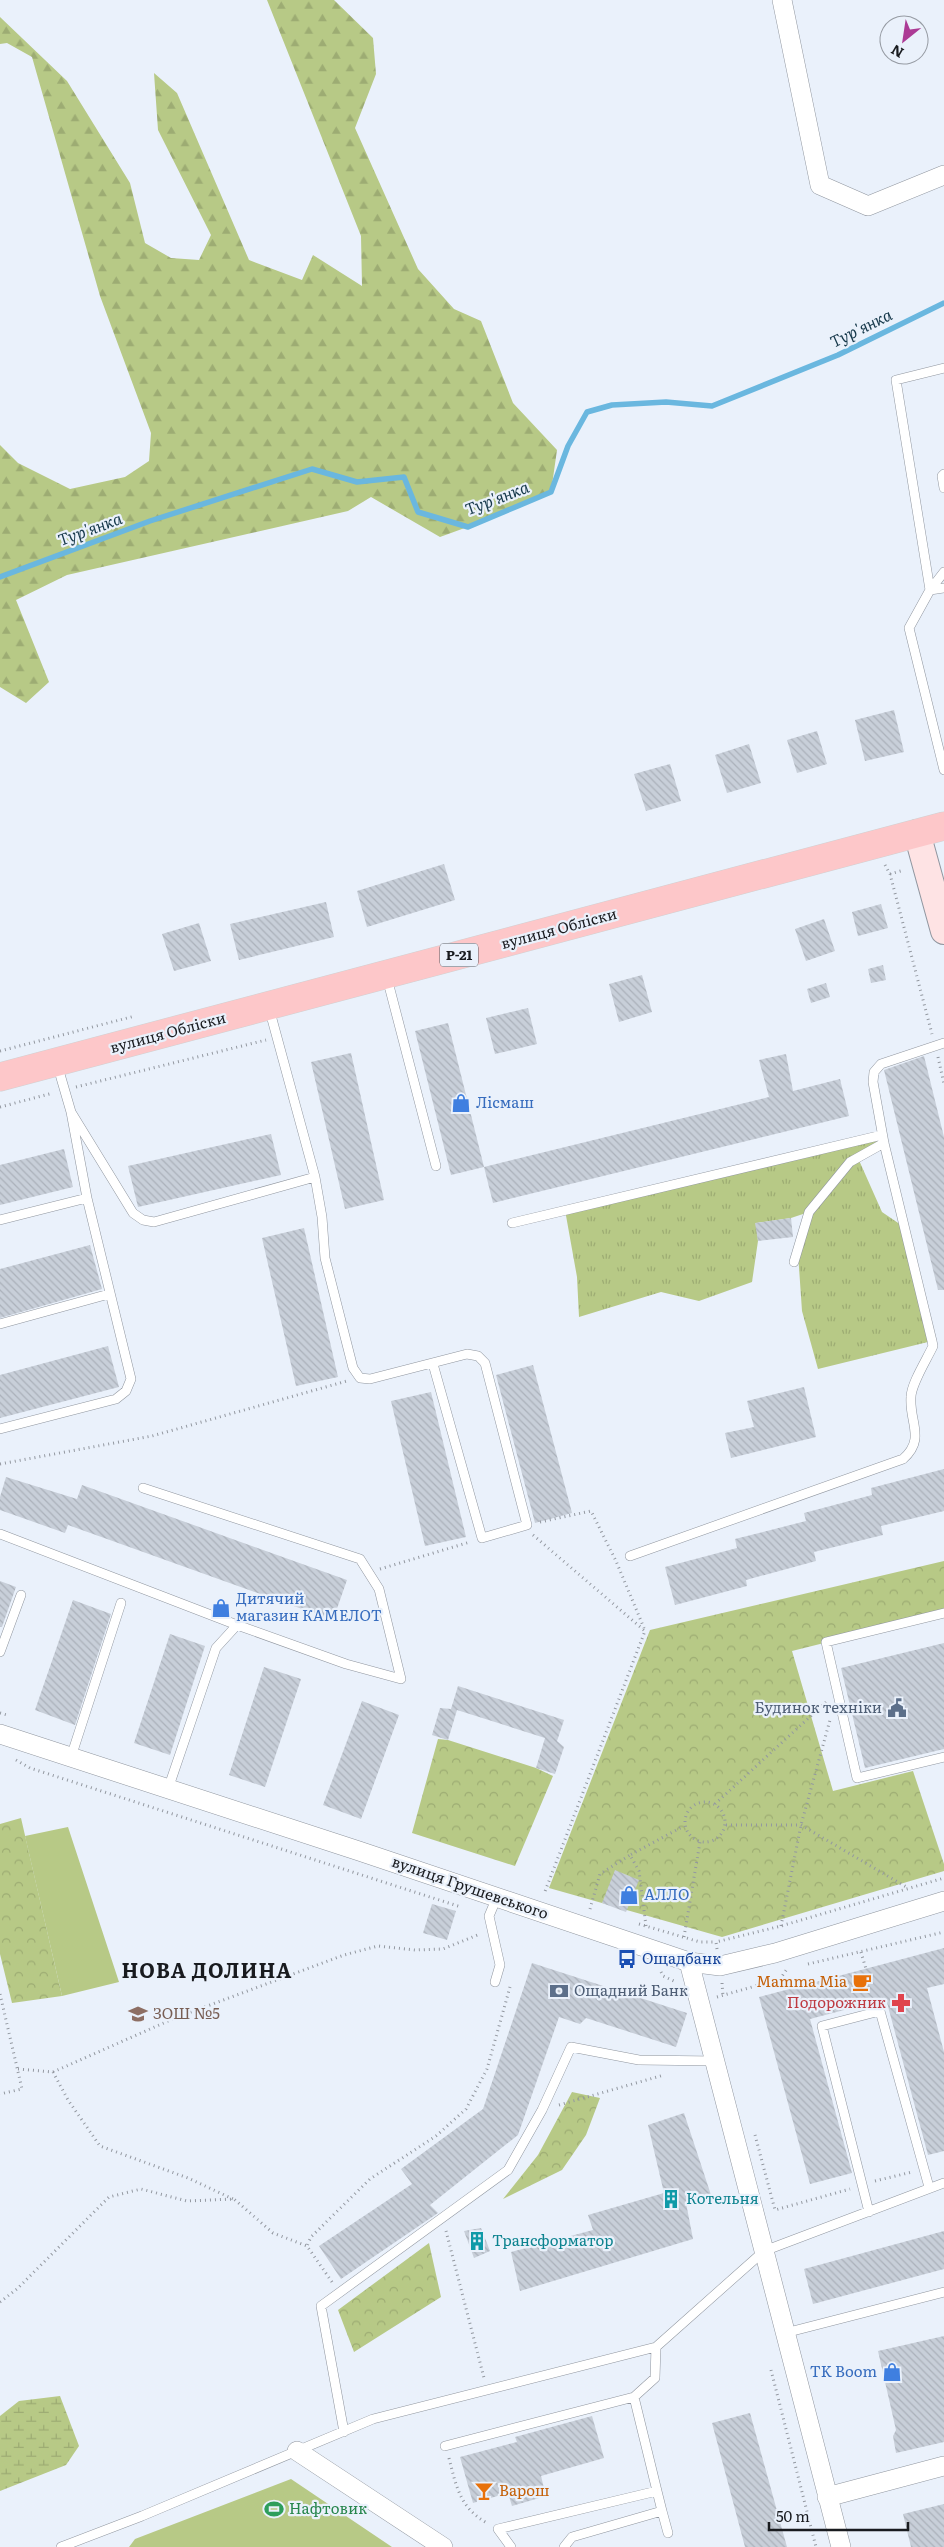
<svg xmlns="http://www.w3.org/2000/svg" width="944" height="2547" font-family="Literata,serif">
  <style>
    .grass { fill: url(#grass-tufts) }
    .forest { fill: url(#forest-firs) }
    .wetland { fill: url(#wetland-marsh) }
    .park { fill: url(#park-crowns) }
    .pitch { fill: #b7c986 }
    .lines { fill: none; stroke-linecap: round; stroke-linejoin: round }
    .stream { stroke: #6ab7df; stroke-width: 5.5 }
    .building { fill: url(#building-back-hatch) }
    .service-casing { stroke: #90969f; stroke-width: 10 }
    .minor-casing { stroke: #90969f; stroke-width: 20 }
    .secondary-casing { stroke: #90969f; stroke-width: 28 }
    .primary-casing { stroke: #d1d1d2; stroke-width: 29 }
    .path { stroke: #9398a0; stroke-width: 3; stroke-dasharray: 1 4; stroke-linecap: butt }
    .service { stroke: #fff; stroke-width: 9 }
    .minor { stroke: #fff; stroke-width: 19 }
    .secondary { stroke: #fee3e4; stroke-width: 26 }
    .primary { stroke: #fdc7c9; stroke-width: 28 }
    .labels { text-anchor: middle; stroke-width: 4.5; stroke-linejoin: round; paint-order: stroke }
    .shield { fill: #eaf1fb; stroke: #585b61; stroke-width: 1 }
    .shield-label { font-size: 14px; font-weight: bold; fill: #191b1f }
    .street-label { font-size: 15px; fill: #191b1f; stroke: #eaf1fb }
    .shop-label { font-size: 15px; fill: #366cbe; stroke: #eaf1fb; text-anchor: start }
    .service-label { font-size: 15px; fill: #4e5e75; stroke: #eaf1fb; text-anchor: end }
    .transit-label { font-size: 15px; fill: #164399; stroke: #eaf1fb; text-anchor: start }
    .food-label { font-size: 15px; fill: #c56008; stroke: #eaf1fb; text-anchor: end }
    .health-label { font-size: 15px; fill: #be3a42; stroke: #eaf1fb; text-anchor: end }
    .education-label { font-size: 15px; fill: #785e54; stroke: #eaf1fb; text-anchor: start }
    .culture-label { font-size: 15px; fill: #0d838f; stroke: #eaf1fb; text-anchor: start }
    .leisure-label { font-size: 15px; fill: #27864d; stroke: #eaf1fb; text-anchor: start }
    .water-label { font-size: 16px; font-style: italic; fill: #17394b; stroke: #eaf1fb }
    .district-label { font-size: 20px; font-weight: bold; letter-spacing: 1px; fill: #191b1f; stroke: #eaf1fb }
  </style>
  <defs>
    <pattern id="grass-tufts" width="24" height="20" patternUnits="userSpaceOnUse" patternTransform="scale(1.25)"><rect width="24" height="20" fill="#b7c986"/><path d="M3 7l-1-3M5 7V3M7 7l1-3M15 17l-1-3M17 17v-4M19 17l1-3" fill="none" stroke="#9dac73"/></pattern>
    <pattern id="forest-firs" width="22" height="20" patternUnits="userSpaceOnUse" patternTransform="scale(1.25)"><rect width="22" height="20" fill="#b7c986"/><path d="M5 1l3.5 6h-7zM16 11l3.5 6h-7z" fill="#9dac73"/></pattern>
    <pattern id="wetland-marsh" width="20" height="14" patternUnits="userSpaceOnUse" patternTransform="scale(1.25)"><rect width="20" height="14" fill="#b7c986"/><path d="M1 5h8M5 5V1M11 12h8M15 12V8" fill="none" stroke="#9dac73"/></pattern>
    <pattern id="park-crowns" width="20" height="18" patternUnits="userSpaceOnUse" patternTransform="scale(1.25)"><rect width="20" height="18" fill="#b7c986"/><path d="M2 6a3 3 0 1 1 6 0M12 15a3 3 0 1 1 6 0" fill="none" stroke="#9dac73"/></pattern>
    <pattern id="building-back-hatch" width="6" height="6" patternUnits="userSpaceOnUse" patternTransform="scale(1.25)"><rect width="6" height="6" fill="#c8cfd9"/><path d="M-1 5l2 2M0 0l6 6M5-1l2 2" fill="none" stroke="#abb1ba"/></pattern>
  </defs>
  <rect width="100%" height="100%" fill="#eaf1fb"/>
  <path class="grass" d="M882 1135 884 1143 858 1158 882 1212 904 1227 932 1341 818 1369 802 1311 798 1253 809 1212 791 1218 756 1223 758 1241 752 1282 699 1301 661 1292 579 1317 577 1277 565 1210Z"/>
  <path class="forest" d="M267 0H334L373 38 376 74 355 128 418 269 454 309 481 321 513 403 557 450 551 492 503 514 440 537 371 497 348 511 67 575 16 600 49 682 26 703 0 687V445L18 463 70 489 125 477 149 461 151 433 100 296 32 57 7 43 0 44V17L67 81 130 183 145 243 171 258 199 260 211 235 158 130 154 73 177 93 249 260 302 280 313 255 362 286 361 236Z"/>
  <path class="wetland" d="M60 2396 79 2446 66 2465 0 2491V2416L19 2401Z"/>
  <path class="park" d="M944 1561V1613L792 1651 833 1791 913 1771 944 1864V1871L722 1937 549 1888 650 1630Z
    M438 1739 448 1740 536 1768 553 1776 515 1866 412 1833Z
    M21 1818 62 1996 12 2003 0 1954V1824Z
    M572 2092 600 2098 586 2135 562 2170 503 2199 538 2155Z
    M429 2243 441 2297 354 2352 338 2310Z"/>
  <path class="pitch" d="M68 1827 119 1982 62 1996 25 1836Z
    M291 2479 392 2547H129L135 2539Z"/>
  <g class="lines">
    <path class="stream" d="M0 577 150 521 312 469 357 482 404 477 418 512 468 527 551 492 568 446 587 412 612 405 666 402 712 406 838 355 944 303"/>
  </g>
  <path class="building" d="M894 710 904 752 865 761 855 720Z
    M817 731 827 764 797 773 787 740Z
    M749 744 761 783 727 793 715 755Z
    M670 764 681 801 646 811 634 774Z
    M444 864 455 900 367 927 357 891Z
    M326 902 334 937 239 960 230 924Z
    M881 904 888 928 858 936 852 912Z
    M824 919 835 951 806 961 795 929Z
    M199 923 211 961 174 971 162 934Z
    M883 965 886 980 871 983 868 969Z
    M642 975 652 1012 619 1022 609 984Z
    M826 983 830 997 811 1003 807 989Z
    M528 1008 537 1044 495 1054 486 1018Z
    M448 1023 484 1167 451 1175 415 1031Z
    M351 1053 384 1200 345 1209 311 1062Z
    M786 1054 793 1091 840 1079 849 1116 493 1203 484 1167 769 1097 759 1060Z
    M924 1056 944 1137V1290H938L884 1070Z
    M271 1134 281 1175 138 1207 128 1166Z
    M64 1149 73 1187 0 1205V1165Z
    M791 1218 793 1237 758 1241 755 1223Z
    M304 1228 338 1377 296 1386 262 1238Z
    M90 1245 102 1289 0 1318V1269Z
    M108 1346 119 1387 0 1418V1375Z
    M533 1365 572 1513 535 1523 496 1375Z
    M804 1387 816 1437 731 1458 725 1433 754 1427 747 1401Z
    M431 1392 466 1537 425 1546 391 1401Z
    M944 1469V1511L881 1526 883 1535 814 1552 816 1561 746 1580 747 1586 675 1605 665 1567 737 1548 735 1539 806 1521 804 1513 872 1495 871 1488Z
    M6 1477 77 1499 82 1485 347 1580 333 1620 68 1525 65 1533 0 1510V1497Z
    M0 1581 16 1587 2 1627H0Z
    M73 1600 111 1614 75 1725 35 1710Z
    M170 1634 205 1646 170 1755 134 1743Z
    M944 1643V1749L865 1768 841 1668Z
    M264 1667 301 1679 265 1787 229 1775Z
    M458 1686 564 1720 557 1741 564 1747 555 1774 536 1768 545 1738 457 1710 448 1740 432 1735 440 1708 451 1709Z
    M362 1701 399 1715 361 1819 323 1805Z
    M615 1870 639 1880 626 1912 602 1903Z
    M432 1904 456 1911 447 1940 423 1933Z
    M944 1948V1984L927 1988 944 2052V2151L928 2155 886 1999 810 2019 852 2173 810 2184 759 1997Z
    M532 1963 687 2013 676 2047 586 2018 580 2024 559 2017 518 2135 430 2205 438 2213 341 2279 319 2246 412 2184 401 2169 483 2109Z
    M684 2113 711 2195 686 2203 693 2239 520 2291 511 2252 593 2230 588 2215 664 2193 648 2125Z
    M481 2228 490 2251 474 2258 464 2231Z
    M944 2231V2269L813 2304 804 2269Z
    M944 2336V2442L896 2453 893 2436 896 2430 878 2351Z
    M750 2413 787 2547H745L712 2423Z
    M592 2416 604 2458 541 2476 546 2496 512 2506 508 2493 473 2503 460 2457 517 2442 515 2437Z
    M944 2504V2547H911L903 2514Z"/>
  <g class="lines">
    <g class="service-casing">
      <path id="service" d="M944 368 896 380 930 590 909 628 944 770
        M944 474 942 476 944 488
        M930 590 944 572
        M930 590 944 588
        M387 978 436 1166
        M269 1008 315 1177 322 1217 325 1258 353 1368 360 1378 370 1379 467 1354 478 1356 485 1363 527 1525 482 1538 433 1364
        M71 1112 133 1213 143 1220 154 1222 315 1177
        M0 1220 87 1198 71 1112 57 1064
        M512 1223 882 1135
        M794 1262 809 1212 850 1162 884 1143
        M0 1324 109 1294
        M0 1429 116 1399 126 1391 131 1379 87 1198
        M143 1488 360 1559 379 1589 401 1679 346 1664 237 1625
        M0 1534 237 1625 216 1648 168 1789
        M630 1556 903 1459C926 1439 909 1422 911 1397 911 1384 927 1359 933 1346L932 1341 884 1143 873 1082 874 1072 881 1064 944 1043
        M944 1613 826 1642 857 1778 944 1757
        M0 1652 21 1595
        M71 1757 121 1603
        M495 1982 500 1965 489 1916 497 1897
        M869 2212 822 2026 880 2011 929 2187
        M785 2333 944 2292
        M344 2432 321 2306 508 2170 542 2110 571 2047 639 2060 715 2061
        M445 2446 634 2397 655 2378 656 2347 764 2251 944 2183
        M657 2491 662 2511
        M61 2547 142 2516 373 2419 656 2347
        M511 2547 498 2529 657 2491 634 2397
        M564 2547 572 2537 662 2511 668 2533"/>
    </g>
    <g class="minor-casing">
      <path id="minor" d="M782 0 820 185 868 206 944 175
        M0 1734 359 1851 689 1962 720 1966 775 1953 944 1901
        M689 1962 841 2547
        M297 2451 443 2547
        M827 2497 944 2466"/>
    </g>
    <g class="secondary-casing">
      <path id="secondary" d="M917 833 944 931"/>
    </g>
    <g class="primary-casing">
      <path id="primary" d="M0 1077 944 826"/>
    </g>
    <path class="path" d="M885 865 890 874 932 1034
      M890 874 904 870
      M0 1051 135 1016
      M938 1057 944 1084
      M76 1087 266 1040
      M0 1107 53 1093
      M0 1464 152 1436 347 1381
      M540 1522 591 1511 616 1561 644 1628
      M533 1535 645 1631 544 1894
      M380 1569 470 1542
      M0 1713 7 1715
      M16 1760 30 1768 461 1907
      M685 1822a20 20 0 1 1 40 0a20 20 0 1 1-40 0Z
      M715 1804 826 1702
      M726 1825H801L908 1888
      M590 1909 600 1874 630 1855
      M639 1924 700 1942H716
      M646 1926 639 1871 630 1855 684 1826
      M781 1926 801 1825 830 1720
      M684 1937 700 1842
      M717 1949 716 1942 781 1926 944 1878
      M861 1952 866 1969
      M808 1964 944 1932
      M661 1972 663 1976 676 1982
      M722 1983 723 1996
      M0 1994 22 2089 0 2094
      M717 1997 780 1979 787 1969
      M18 2069 53 2072 68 2100 100 2146 188 2178 233 2199
      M53 2072 175 2018 344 1955 378 1946 415 1950 443 1949 480 1934
      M559 2105 664 2075
      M755 2135 775 2210 850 2189
      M875 2181 912 2172
      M446 2231 484 2378
      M332 2282 307 2246 311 2237 370 2179 436 2136 466 2109 487 2069 510 1987
      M0 2302 17 2289 109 2197 141 2189 187 2201 234 2199 273 2233 307 2246
      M771 2370 816 2547
      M449 2458C456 2486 460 2508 487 2523"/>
    <use href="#service" class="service"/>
    <use href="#minor" class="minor"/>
    <use href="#secondary" class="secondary"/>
    <use href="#primary" class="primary"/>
  </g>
  <defs>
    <g id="shop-bare" transform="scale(1.5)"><path d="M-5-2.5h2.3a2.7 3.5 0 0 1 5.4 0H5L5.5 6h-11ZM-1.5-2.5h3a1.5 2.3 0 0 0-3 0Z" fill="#3f7fe0" stroke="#eaf1fb" stroke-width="2.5" paint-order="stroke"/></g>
    <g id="civic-bare" transform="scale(1.5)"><path d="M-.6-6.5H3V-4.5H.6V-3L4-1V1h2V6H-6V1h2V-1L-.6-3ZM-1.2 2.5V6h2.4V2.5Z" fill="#5c6f8a" stroke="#eaf1fb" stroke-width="2.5" paint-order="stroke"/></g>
    <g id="bus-bare" transform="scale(1.5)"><path d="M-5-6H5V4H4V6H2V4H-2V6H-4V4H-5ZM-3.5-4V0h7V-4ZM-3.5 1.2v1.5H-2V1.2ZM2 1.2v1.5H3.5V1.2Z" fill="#1a4fb4" stroke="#eaf1fb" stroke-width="2.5" paint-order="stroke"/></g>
    <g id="cafe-bare" transform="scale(1.5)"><path d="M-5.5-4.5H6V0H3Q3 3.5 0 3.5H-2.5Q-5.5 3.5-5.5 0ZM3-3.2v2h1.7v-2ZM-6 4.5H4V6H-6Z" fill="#e8710a" stroke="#eaf1fb" stroke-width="2.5" paint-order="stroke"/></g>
    <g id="bank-bare" transform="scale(1.5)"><path d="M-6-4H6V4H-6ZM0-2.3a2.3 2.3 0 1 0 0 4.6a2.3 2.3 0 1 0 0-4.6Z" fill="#5c6f8a" stroke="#eaf1fb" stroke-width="2.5" paint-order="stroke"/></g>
    <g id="pharmacy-bare" transform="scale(1.5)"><path d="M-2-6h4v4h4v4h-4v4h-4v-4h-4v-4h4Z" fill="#e0444e" stroke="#eaf1fb" stroke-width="2.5" paint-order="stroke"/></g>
    <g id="school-bare" transform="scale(1.5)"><path d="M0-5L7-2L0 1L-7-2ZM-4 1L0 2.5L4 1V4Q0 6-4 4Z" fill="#8d6e63" stroke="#eaf1fb" stroke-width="2.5" paint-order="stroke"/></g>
    <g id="building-bare" transform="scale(1.5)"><path d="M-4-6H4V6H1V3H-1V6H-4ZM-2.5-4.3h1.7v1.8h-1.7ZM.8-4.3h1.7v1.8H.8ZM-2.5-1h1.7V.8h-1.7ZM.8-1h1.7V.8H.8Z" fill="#0f9aa8" stroke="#eaf1fb" stroke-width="2.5" paint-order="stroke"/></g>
    <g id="bar-bare" transform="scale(1.5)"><path d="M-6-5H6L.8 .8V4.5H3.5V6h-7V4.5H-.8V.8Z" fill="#e8710a" stroke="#eaf1fb" stroke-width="2.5" paint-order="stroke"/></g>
    <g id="stadium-bare" transform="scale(1.5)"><path d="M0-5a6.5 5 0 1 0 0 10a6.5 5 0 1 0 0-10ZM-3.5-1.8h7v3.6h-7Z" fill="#2e9e5b" stroke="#eaf1fb" stroke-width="2.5" paint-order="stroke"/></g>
  </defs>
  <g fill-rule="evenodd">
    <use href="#shop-bare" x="461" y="1103"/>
    <use href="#shop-bare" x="221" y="1608"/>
    <use href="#civic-bare" x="897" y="1708"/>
    <use href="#shop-bare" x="629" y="1895"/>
    <use href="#bus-bare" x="627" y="1959"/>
    <use href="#cafe-bare" x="862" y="1982"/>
    <use href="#bank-bare" x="559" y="1991"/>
    <use href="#pharmacy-bare" x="901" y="2003"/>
    <use href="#school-bare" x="138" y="2014"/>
    <use href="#building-bare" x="671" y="2199"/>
    <use href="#building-bare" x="477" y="2241"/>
    <use href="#shop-bare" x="892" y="2372"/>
    <use href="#bar-bare" x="484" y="2491"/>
    <use href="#stadium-bare" x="274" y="2509"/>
  </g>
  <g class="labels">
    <rect class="shield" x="440" y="943.5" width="38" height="23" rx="4"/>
    <g class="shield-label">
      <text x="459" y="960">Р-21</text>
    </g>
    <g class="street-label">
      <text transform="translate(559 929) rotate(-15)" y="5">вулиця Обліски</text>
      <text transform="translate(168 1033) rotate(-15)" y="5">вулиця Обліски</text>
      <text transform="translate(470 1888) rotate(19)" y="5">вулиця Грушевського</text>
    </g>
    <g class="shop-label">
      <text x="476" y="1108">Лісмаш</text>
      <text x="236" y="1604">Дитячий<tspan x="236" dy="17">магазин КАМЕЛОТ</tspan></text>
      <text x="644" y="1900">АЛЛО</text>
      <text x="877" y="2377" text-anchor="end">TK Boom</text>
    </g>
    <g class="service-label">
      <text x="882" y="1713">Будинок техніки</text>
      <text x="574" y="1996" text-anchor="start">Ощадний Банк</text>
    </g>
    <g class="transit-label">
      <text x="642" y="1964">Ощадбанк</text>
    </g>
    <g class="food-label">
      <text x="847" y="1987">Mamma Mia</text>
      <text x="499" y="2496" text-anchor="start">Варош</text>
    </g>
    <g class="health-label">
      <text x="886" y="2008">Подорожник</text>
    </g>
    <g class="education-label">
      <text x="153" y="2019">ЗОШ №5</text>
    </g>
    <g class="culture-label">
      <text x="686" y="2204">Котельня</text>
      <text x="492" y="2246">Трансформатор</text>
    </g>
    <g class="leisure-label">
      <text x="289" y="2514">Нафтовик</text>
    </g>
    <g class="water-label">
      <text transform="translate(861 328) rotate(-26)" y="6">Тур'янка</text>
      <text transform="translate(497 498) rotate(-21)" y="6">Тур'янка</text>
      <text transform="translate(90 529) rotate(-20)" y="6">Тур'янка</text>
    </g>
    <g class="district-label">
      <text x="207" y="1978">НОВА ДОЛИНА</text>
    </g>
  </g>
  <g transform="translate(904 40) rotate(210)"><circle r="24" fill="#eaf1fb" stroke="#969ba3"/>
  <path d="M0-4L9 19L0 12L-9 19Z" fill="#ac3a95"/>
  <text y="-8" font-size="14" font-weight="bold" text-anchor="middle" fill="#191b1f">N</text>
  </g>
  <path d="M769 2522v8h139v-8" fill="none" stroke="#191b1f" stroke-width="2.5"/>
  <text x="776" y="2522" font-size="15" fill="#191b1f" stroke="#eaf1fb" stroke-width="4" paint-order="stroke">50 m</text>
</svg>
